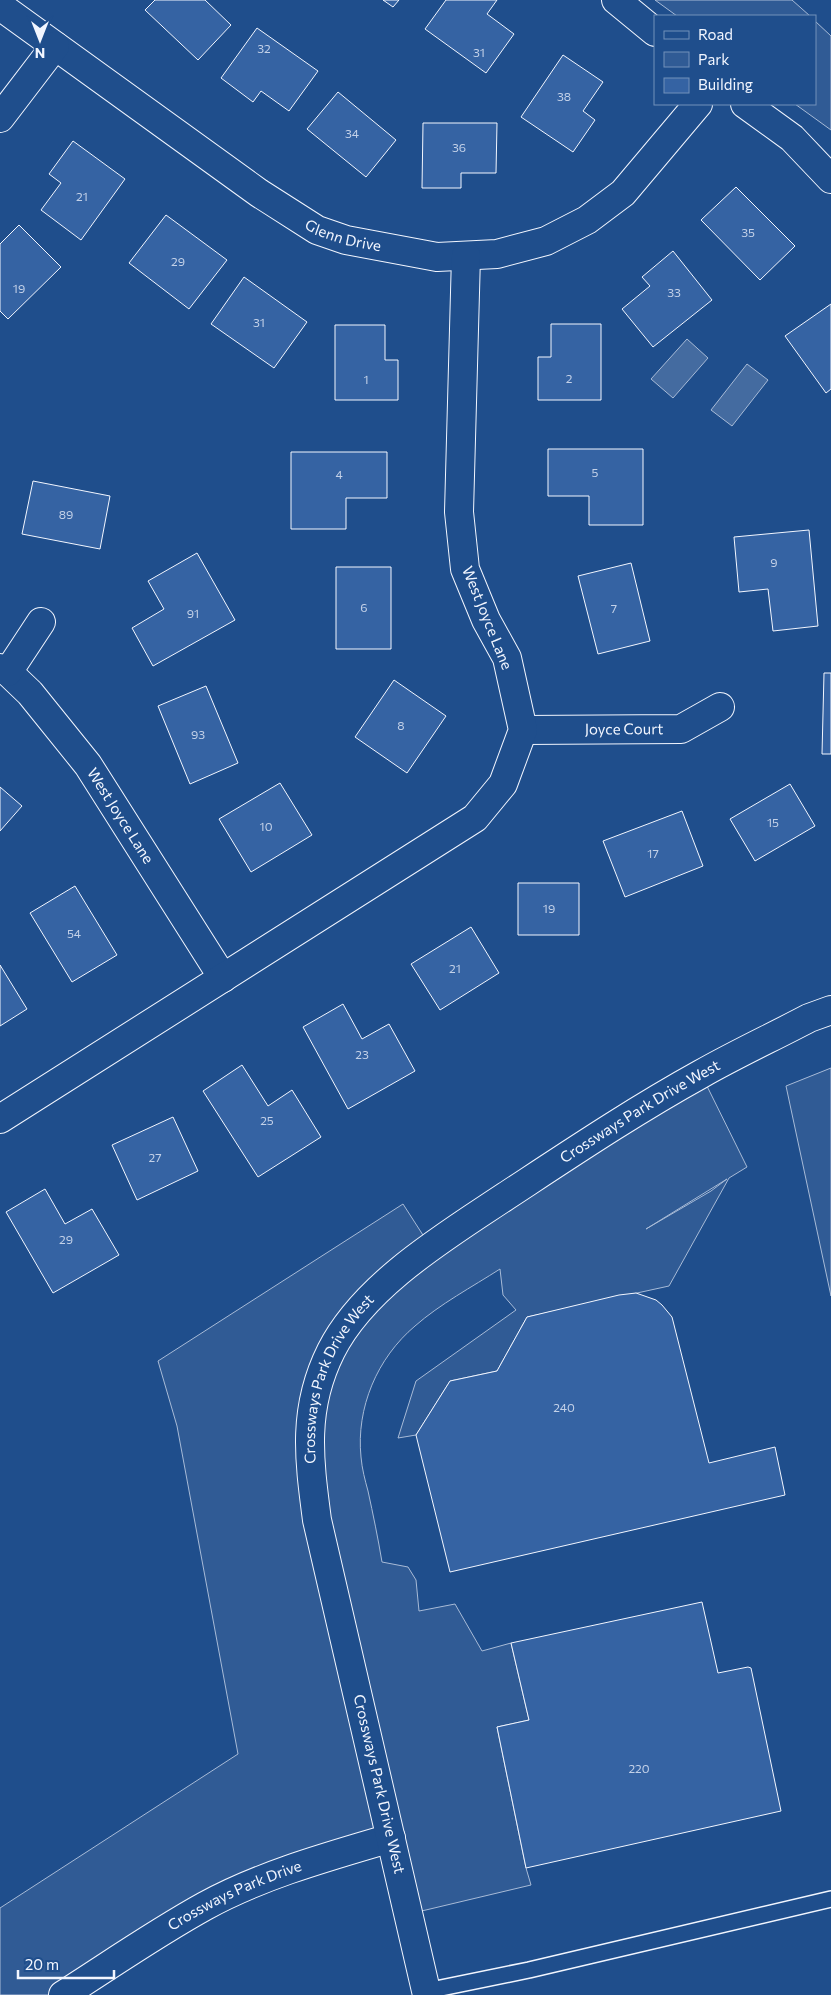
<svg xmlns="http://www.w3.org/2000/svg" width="831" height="1995" font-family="Commissioner,sans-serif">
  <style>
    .green { fill: #305b95; stroke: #a8bbd7; fill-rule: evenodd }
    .water { fill: #446ba0; stroke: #a8bbd7 }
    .building { fill: #3563a3; stroke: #f2f6ff }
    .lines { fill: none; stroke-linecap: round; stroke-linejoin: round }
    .lane-casing { stroke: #f2f6ff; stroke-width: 18 }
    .street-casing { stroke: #f2f6ff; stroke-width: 30 }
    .secondary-casing { stroke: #f2f6ff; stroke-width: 30 }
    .lane { stroke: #1f4e8c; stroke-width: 15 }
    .street { stroke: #1f4e8c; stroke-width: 28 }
    .secondary { stroke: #1f4e8c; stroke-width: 28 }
    .labels { text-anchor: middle; stroke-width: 4; stroke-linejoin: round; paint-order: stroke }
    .number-label { font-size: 12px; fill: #c3d1e8 }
    .street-label { font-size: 15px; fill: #f2f6ff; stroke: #1f4e8c }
  </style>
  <rect width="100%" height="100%" fill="#1f4e8c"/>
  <path class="green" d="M655 0H792L810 16H677Z
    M815 21 831 36V130L795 104H815Z
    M831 1068V1296L786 1086Z
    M701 1074 747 1167 729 1178 669 1286 527 1317 497 1371 450 1381 416 1435 398 1438 416 1381 516 1310 503 1295 500 1269C472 1287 440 1304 415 1326 377 1358 356 1408 361 1457 362 1469 365 1480 368 1491 373 1514 378 1538 382 1562L408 1567 416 1580 419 1611 455 1604 482 1651 511 1643 529 1720 497 1727 526 1868 531 1885 409 1914 391 1838 240 1889 63 1995H0V1908L238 1754 177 1426 158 1361 403 1204 430 1246ZM727 1179 711 1191 646 1229Z"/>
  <path class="water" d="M687 339 708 358 673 398 651 379Z
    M747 364 768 380 732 426 711 410Z"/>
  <path class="building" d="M155 0H205L231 25 198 60 145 10Z
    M383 0H399L393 7Z
    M446 0H497L487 14 514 34 486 73 425 29Z
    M257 28 318 71 289 111 261 91 253 102 221 78Z
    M563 55 603 82 583 111 595 120 573 152 521 117Z
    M338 92 396 140 366 177 307 129Z
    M423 123H497L496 173H461V188H422Z
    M73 141 125 179 81 240 41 210 61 183 49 174Z
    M736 187 795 246 760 280 701 220Z
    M166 215 227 260 189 309 129 263Z
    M19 225 61 267 8 319 0 311V244Z
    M673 251 712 300 653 347 622 309 650 286 642 277Z
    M244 277 307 322 274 368 211 324Z
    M831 304V389L826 393 785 336Z
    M551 324H601V400H538V357H551Z
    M335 325H385V360H398V400H335Z
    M548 449H643V525H589V496H548Z
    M291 452H387V498H346V529H291Z
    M33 481 110 496 100 549 22 534Z
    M809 530 818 626 773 631 768 589 739 592 734 537Z
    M197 553 235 620 153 666 132 628 164 609 148 581Z
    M631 563 650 641 598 654 578 576Z
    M336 567H391V649H336Z
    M824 673H831V754H822Z
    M394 680 446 716 407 773 355 737Z
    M206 686 238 763 190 784 158 706Z
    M280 783 312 835 251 872 219 819Z
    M790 784 815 826 755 861 730 819Z
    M0 787 22 806 0 831Z
    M682 811 703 866 625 897 603 841Z
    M518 883H579V935H518Z
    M75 886 117 955 72 982 30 913Z
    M471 927 499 973 440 1010 411 964Z
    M0 965 27 1009 0 1026Z
    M343 1004 362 1039 389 1024 415 1071 348 1109 303 1027Z
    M242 1065 268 1106 292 1090 321 1137 258 1177 203 1091Z
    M173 1117 198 1171 137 1200 112 1145Z
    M45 1189 65 1224 92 1209 119 1255 53 1293 6 1212Z
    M636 1293 656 1300 662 1305 672 1317 709 1463 775 1447 785 1495 450 1572 416 1435 450 1381 497 1371 527 1317 619 1295Z
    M702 1602 718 1673 748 1667 751 1668 781 1811 526 1868 497 1727 529 1720 511 1643Z"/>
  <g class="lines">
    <g class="lane-casing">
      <path id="lane" d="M426 1991 529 1970 831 1899"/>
    </g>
    <g class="street-casing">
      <g id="street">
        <path d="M616 0 655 32"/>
        <path id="s1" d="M0 6 259 193 317 230 346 240 437 257 497 254 546 241 587 220 623 193 698 104"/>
        <path d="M745 104 792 138 831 179"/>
        <path d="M0 118 55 46"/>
        <path id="s2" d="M0 668 8 672 30 693 88 765 223 978"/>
        <path d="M8 672 41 622"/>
        <path id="s3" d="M523 730 681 729 720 707"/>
        <path d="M0 1119 475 818 503 784 523 730 507 658 486 620 465 569 459 512 466 256"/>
      </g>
    </g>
    <g class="secondary-casing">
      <g id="secondary">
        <path id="s4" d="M63 1995C110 1965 156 1933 205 1906 261 1875 330 1856 391 1838"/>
        <path id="s5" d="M427 1995 317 1520C309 1459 302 1409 331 1351 364 1285 446 1236 506 1196 570 1154 634 1111 701 1074 736 1054 773 1037 809 1018L831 1010"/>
      </g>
    </g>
    <use href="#lane" class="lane"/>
    <use href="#street" class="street"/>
    <use href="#secondary" class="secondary"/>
  </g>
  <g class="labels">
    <g class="number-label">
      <text x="264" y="53">32</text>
      <text x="479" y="57">31</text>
      <text x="564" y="101">38</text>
      <text x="352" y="138">34</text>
      <text x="459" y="152">36</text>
      <text x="82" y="201">21</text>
      <text x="748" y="237">35</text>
      <text x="178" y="266">29</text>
      <text x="19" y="293">19</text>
      <text x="674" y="297">33</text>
      <text x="259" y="327">31</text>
      <text x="569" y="383">2</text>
      <text x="366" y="384">1</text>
      <text x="595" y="477">5</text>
      <text x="339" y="479">4</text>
      <text x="66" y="519">89</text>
      <text x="774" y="567">9</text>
      <text x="364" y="612">6</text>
      <text x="614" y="613">7</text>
      <text x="193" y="618">91</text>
      <text x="401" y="730">8</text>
      <text x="198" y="739">93</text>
      <text x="773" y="827">15</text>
      <text x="266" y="831">10</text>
      <text x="653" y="858">17</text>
      <text x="549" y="913">19</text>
      <text x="74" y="938">54</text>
      <text x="455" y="973">21</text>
      <text x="362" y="1059">23</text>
      <text x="267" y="1125">25</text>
      <text x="155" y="1162">27</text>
      <text x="66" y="1244">29</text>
      <text x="564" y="1412">240</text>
      <text x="639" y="1773">220</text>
    </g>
    <g class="street-label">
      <text dy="5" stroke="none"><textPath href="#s1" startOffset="415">Glenn Drive</textPath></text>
      <text transform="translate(487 618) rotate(68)" y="5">West Joyce Lane</text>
      <text dy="5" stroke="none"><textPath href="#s3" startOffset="101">Joyce Court</textPath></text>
      <text dy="5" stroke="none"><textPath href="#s2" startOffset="192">West Joyce Lane</textPath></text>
      <text dy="5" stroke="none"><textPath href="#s5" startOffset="1055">Crossways Park Drive West</textPath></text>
      <text dy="5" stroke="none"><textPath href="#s5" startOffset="636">Crossways Park Drive West</textPath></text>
      <text transform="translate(379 1784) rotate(77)" y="5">Crossways Park Drive West</text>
      <text dy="5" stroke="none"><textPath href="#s4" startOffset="199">Crossways Park Drive</textPath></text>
    </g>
  </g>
  <rect x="654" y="15" width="162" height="90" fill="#1f4e8c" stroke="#7391ba"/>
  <rect x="664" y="31" width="25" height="8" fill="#1f4e8c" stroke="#7391ba"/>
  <text x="698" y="40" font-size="15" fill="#f2f6ff">Road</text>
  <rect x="664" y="52" width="25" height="15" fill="#305b95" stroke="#7391ba"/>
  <text x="698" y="65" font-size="15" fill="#f2f6ff">Park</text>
  <rect x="664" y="78" width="25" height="15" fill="#3563a3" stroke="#7391ba"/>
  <text x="698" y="90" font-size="15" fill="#f2f6ff">Building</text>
  <g transform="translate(40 40) rotate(180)" stroke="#1f4e8c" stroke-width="4" paint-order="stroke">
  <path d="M0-4L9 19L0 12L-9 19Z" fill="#f2f6ff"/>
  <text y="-8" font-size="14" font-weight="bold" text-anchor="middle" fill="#f2f6ff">N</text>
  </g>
  <path d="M18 1970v8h96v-8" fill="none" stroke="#f2f6ff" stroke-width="2.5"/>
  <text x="25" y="1970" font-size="15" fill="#f2f6ff" stroke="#1f4e8c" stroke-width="4" paint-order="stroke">20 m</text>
</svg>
